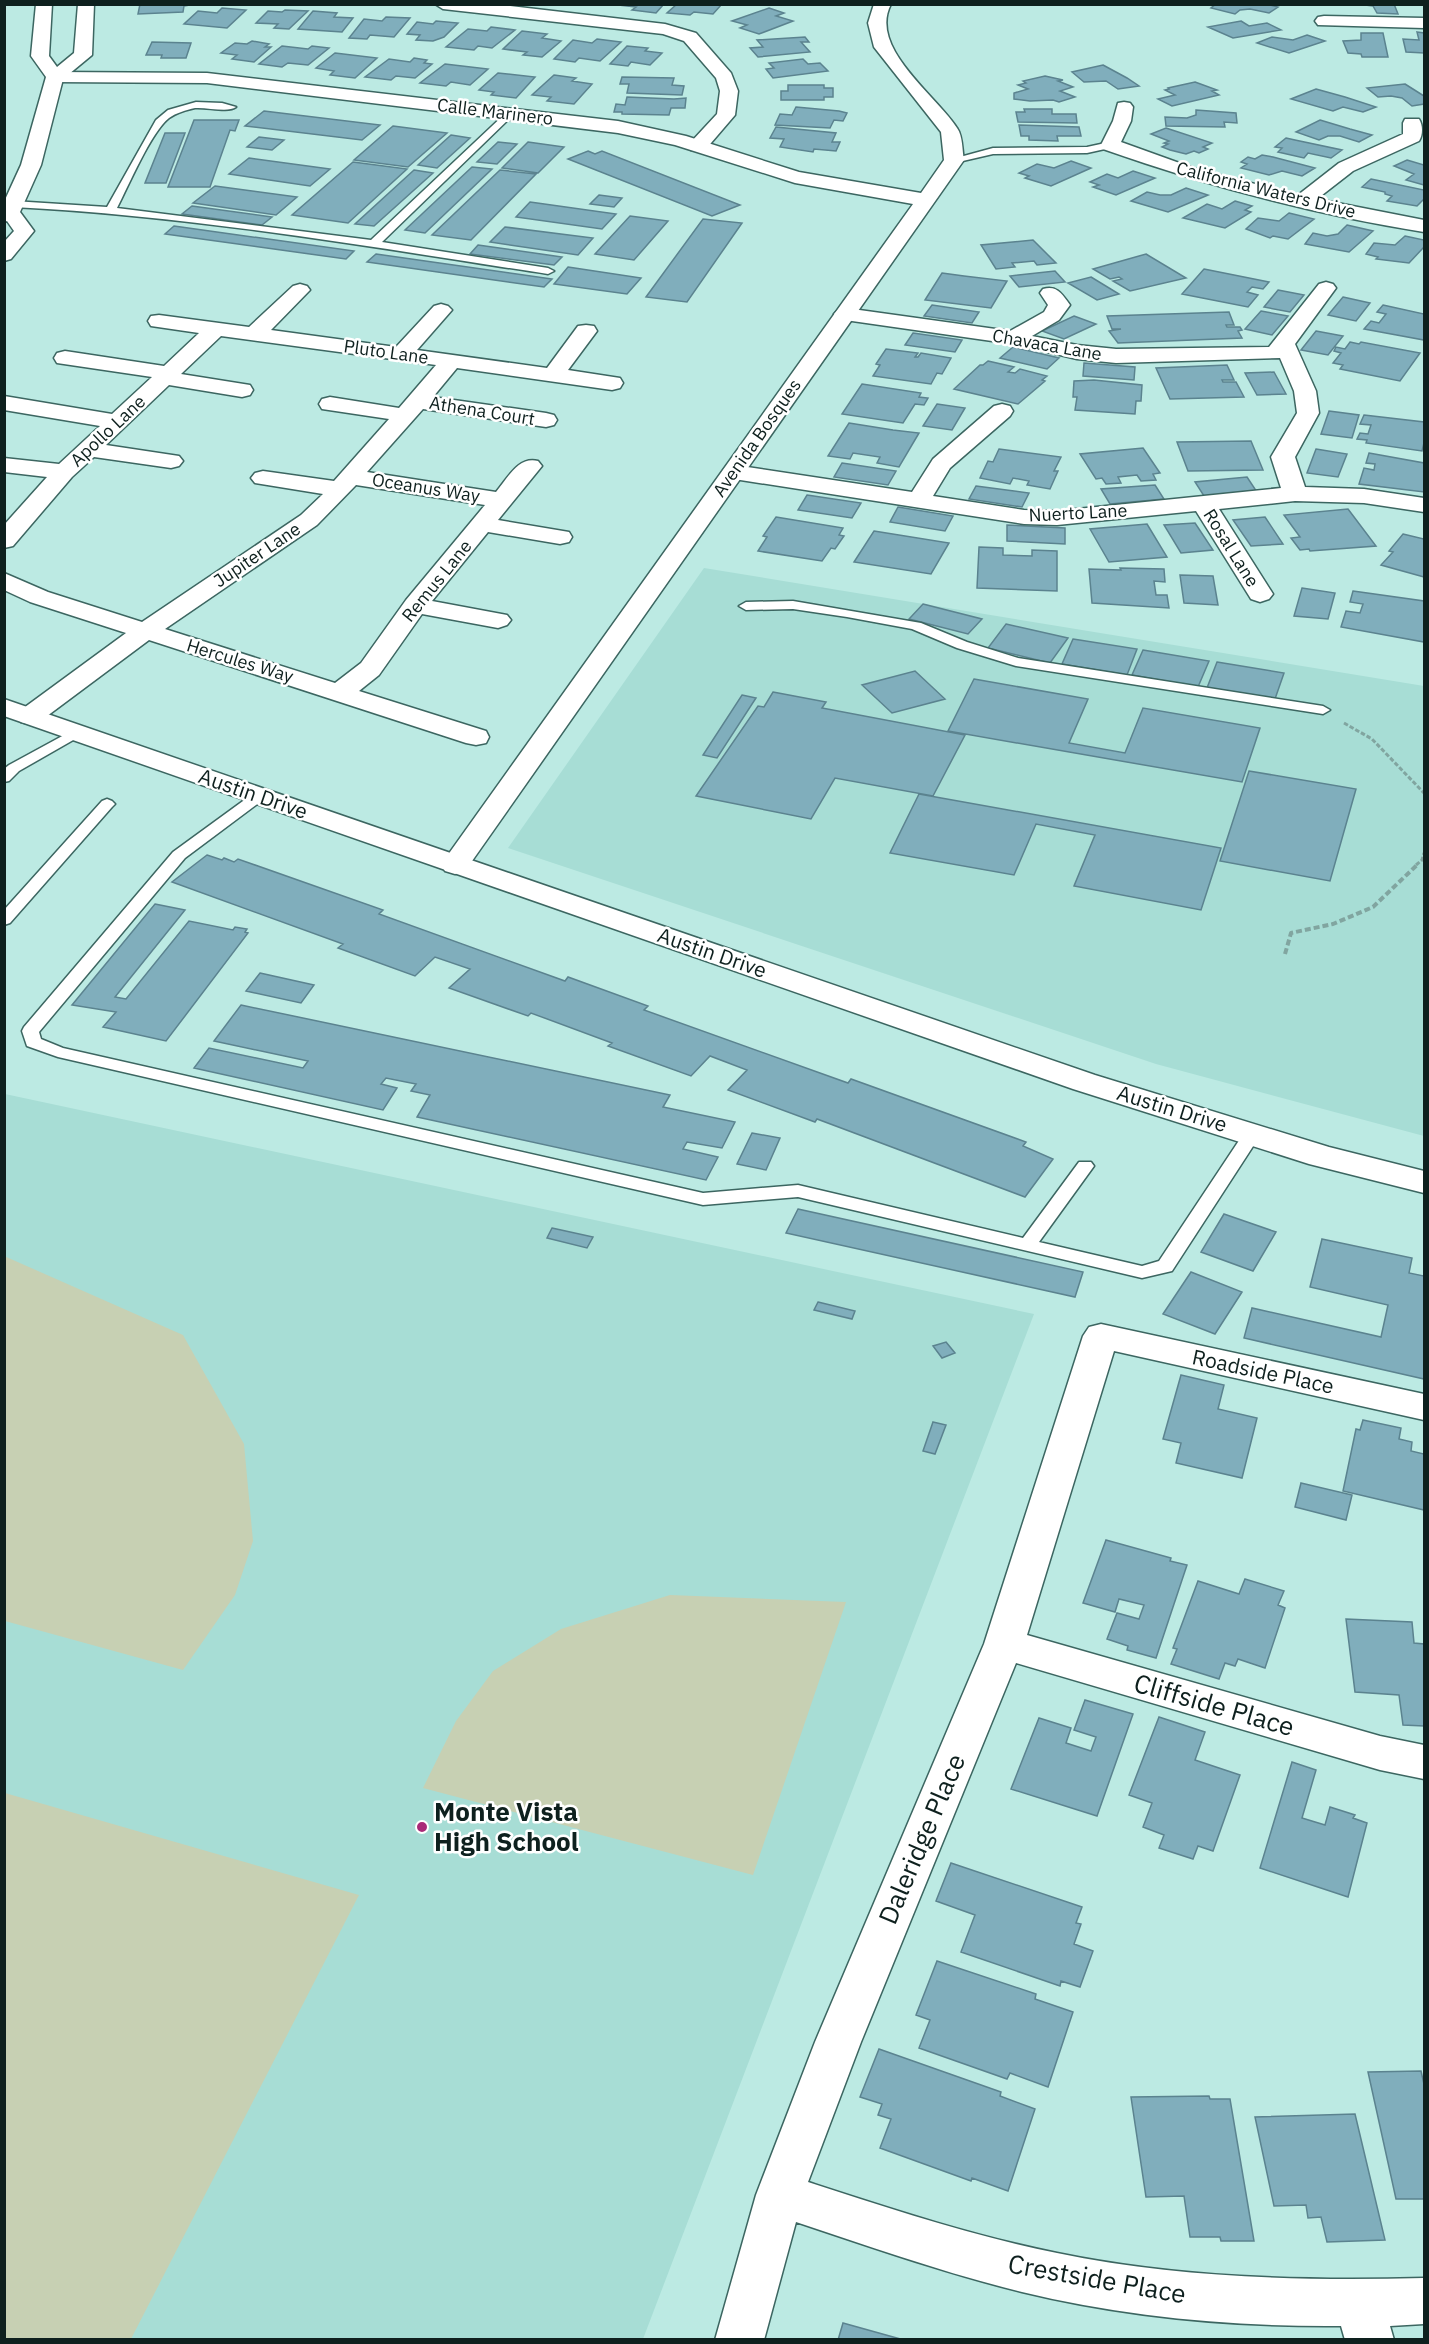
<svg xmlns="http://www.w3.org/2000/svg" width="1429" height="2344" font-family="'IBM Plex Sans',sans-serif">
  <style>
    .built { fill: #a7ddd5 }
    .green { fill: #c7d0b3 }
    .building { fill: #80aebc; stroke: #5b838f; stroke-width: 1.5 }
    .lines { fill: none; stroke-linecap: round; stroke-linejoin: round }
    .service-casing { stroke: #3c6661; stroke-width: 3 }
    .minor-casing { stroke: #3c6661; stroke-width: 3 }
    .tertiary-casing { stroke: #3c6661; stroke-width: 3 }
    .secondary-casing { stroke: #3c6661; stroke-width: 3 }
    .path-far1 { stroke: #81a5a0; stroke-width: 3; stroke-dasharray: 4.5 2; stroke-linecap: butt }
    .path { stroke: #81a5a0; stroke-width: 4; stroke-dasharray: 6 3; stroke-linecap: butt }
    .service { fill: #fff; fill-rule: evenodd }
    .minor { fill: #fff; fill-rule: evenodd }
    .tertiary { fill: #fff; fill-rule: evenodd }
    .secondary { fill: #fff; fill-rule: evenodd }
    .poi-dot { fill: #a92978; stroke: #fff; stroke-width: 2 }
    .labels { text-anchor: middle; stroke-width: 5; stroke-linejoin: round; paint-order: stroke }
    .far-street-label { font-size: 18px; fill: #0e201e; stroke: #fff }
    .street-label { font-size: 21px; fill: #0e201e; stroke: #fff }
    .near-street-label { font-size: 26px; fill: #0e201e; stroke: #fff }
    .near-poi-label { font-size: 26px; font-weight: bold; fill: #0e201e; stroke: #fff; text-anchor: start }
  </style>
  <rect width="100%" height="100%" fill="#bceae3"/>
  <path class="built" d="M704 568 1424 686V1136L1156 1064 508 848Z
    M5 1094 1034 1314 643 2339 5 2340Z"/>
  <path class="green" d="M4 1256 183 1335 244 1444 253 1541 235 1595 183 1670 5 1621Z
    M670 1595 846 1602 753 1875 423 1788 456 1721 493 1671 561 1629Z
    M5 1793 359 1895 131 2339H5Z"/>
  <path class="building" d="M140 4H196L184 6 183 12 138 14Z
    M664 4 656 13 632 10 636 7 618 5Z
    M677 4H722L713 14 694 12 690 15 667 13Z
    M1216 4H1266L1278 7 1269 13 1250 9 1240 10 1235 14 1211 8Z
    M1357 4H1394L1398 14 1377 13 1373 6Z
    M222 8 246 10 227 28 184 24 198 11 217 13Z
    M769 8 784 13 776 16 793 21 759 34 740 28 747 25 732 21Z
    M285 10 308 11 289 29 274 28 278 24 256 23 268 11 282 12Z
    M313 11 337 13 334 17 353 18 342 32 298 29Z
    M386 17 410 18 394 37 370 35 367 39 349 38 364 19 382 21Z
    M436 21 458 23 444 37 433 41 416 40 420 35 407 34 417 22 433 24Z
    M1241 21 1249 26 1267 23 1281 30 1233 38 1208 27Z
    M491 27 515 30 492 48 478 46 474 50 446 47 468 29 487 31Z
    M522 31 547 34 542 38 561 41 542 57 523 55 527 52 503 49Z
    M1417 32 1424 33V53L1406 52 1403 39 1419 40Z
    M1361 33H1383L1388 57H1362L1361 54 1348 53 1343 41 1361 40Z
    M1307 35 1325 41 1289 53 1257 43 1272 37 1293 40Z
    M805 37 809 42H801L810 52 758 57 750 48 763 47 757 40Z
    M597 39 621 42 600 61 579 58 575 62 554 59 573 40 592 43Z
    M252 41 269 44 265 47H271L254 62 232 59 237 55 221 53 235 43 247 44Z
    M152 42 191 43 186 58H161L162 55H146Z
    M282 46 308 49 312 46 329 48 308 65 288 63 282 67 259 64Z
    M627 46 648 48 645 51 662 53 650 65 631 62 628 66 610 64Z
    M335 53 377 58 355 78 330 75 334 71 316 68Z
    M414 58 427 60 424 63 432 64 415 78 396 76 391 80 365 77 389 59 410 62Z
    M803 59 808 64 820 63 828 71 773 78 766 69 774 68 769 63Z
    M445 64 488 69 470 85 451 82 446 86 420 83Z
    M1103 65 1127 78 1139 86 1118 89 1106 81 1084 82 1072 72Z
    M498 73 535 77 516 98 491 95 494 92 479 90Z
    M554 75 576 78 572 81 592 84 574 104 547 101 551 97 532 95Z
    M1045 76 1063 80 1058 81 1073 87 1060 91 1075 97 1059 102 1053 100 1030 101 1014 99V93L1028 89 1018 85 1026 83 1023 81Z
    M622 77 674 78 672 85 684 86 682 95 627 93 629 84H620Z
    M1195 82 1217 90 1212 91 1219 95 1172 106 1158 99 1175 95 1165 90 1169 89 1168 88Z
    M1405 84 1424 96V104L1412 106 1402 98 1391 96 1378 97 1367 88Z
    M788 85H824V88H833V97H824V100H781V91H788Z
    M1316 89 1345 97 1376 107 1363 112 1343 107 1333 111 1291 99Z
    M627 97 674 99 686 98 685 108H671L669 115 622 114V112H614L616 104 625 105Z
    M796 107 839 111 847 113 843 121 834 120 830 128 775 125 780 114 792 115Z
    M1024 109H1052V114H1076L1077 123 1018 122 1016 112H1025Z
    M1196 110 1236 113 1237 123 1224 122 1225 127 1166 126 1165 117 1187 118 1196 115Z
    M264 111 380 125 362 140 245 126Z
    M194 120H239L235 131 230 130 210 187H168Z
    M1320 120 1350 129 1372 135 1359 142 1340 136H1328L1319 140 1296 132Z
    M1019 125 1079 127 1081 136H1057L1058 141 1029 140V136H1021Z
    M393 126 447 133 408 167 354 160Z
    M776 127 836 133 832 142H840L836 151 814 149 813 152 780 147 784 139 770 138Z
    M1166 128 1212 143 1203 147 1208 149 1199 153 1194 151 1186 154 1170 150 1162 147 1168 144 1164 143 1169 141 1151 134Z
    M165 133H185L166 183H145Z
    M451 135 470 138 437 168 418 165Z
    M259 137 284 140 272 150 247 147Z
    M1286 138 1295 140 1342 150 1331 158 1308 153 1304 158 1278 152 1282 148 1275 147Z
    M498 142 517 144 497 164 477 162Z
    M528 142 564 147 538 173 502 168Z
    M588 151 595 154 602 151 740 205 712 216 568 159Z
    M1262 155 1273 157 1315 168 1302 176 1282 171 1269 175 1241 168 1247 164 1241 162 1248 157 1255 159Z
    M249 158 330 169 310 186 229 174Z
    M1407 160 1424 165V185L1406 180 1414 174 1394 166Z
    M1071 161 1091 168 1051 186 1025 178 1029 176 1019 173 1037 164 1054 168Z
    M353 162 407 169 348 223 292 215Z
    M472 167 492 169 425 233 405 230Z
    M414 170 433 173 374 226 355 224Z
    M500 170 536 174 471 240 432 235Z
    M1133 171 1155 178 1116 195 1093 187 1099 185 1090 182 1107 174 1118 178Z
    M1371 179 1424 190V199L1417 206 1387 201 1392 196 1385 194V192L1362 187Z
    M215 186 297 197 276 215 193 203Z
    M1186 188 1208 195 1168 212 1131 201 1147 192 1160 195H1171Z
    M599 195 622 198 614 207 590 204Z
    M1235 201 1252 206 1245 210 1251 212 1225 228 1183 218 1207 204 1222 209Z
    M530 202 616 214 602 229 516 217Z
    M192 206 272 217 262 225 182 214Z
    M1289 213 1314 219 1288 239 1273 236 1270 238 1246 229 1258 218 1279 221Z
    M630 216 668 221 634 260 595 254Z
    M703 219 742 223 687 302 646 297Z
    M1347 225 1373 231 1349 252 1305 244 1313 233 1327 236 1338 234Z
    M174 226 354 251 346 259 165 234Z
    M505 227 593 238 578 255 490 242Z
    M1405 236 1424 240V247L1409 263 1376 259 1378 257 1366 254 1374 243 1395 245Z
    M1033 240 1056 263 1037 265 1034 261 1012 263 1015 267 996 269 981 245Z
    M478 245 562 257 554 265 470 254Z
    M376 254 552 279 544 287 367 262Z
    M1146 254 1186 278 1130 291 1113 281 1122 279 1119 277 1110 279 1093 269Z
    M568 267 641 278 627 294 554 284Z
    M1204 269 1269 282 1263 289 1252 287 1247 292 1258 295 1248 307 1182 294Z
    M1055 271 1065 282 1019 287 1010 276Z
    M942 273 964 276 1007 281 991 308 925 300Z
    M1091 277 1119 294 1097 300 1068 283Z
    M1278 290 1304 295 1290 312 1264 307Z
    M1343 297 1370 303 1356 321 1328 315Z
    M932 305 979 312 972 323 924 316Z
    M1383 305 1424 314V340L1364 329 1371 321 1379 323 1386 314 1377 312Z
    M1261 311 1288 316 1272 335 1245 329Z
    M1229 312 1234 325H1226L1227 327H1240L1242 330 1238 331 1242 338 1118 343 1109 331 1121 329H1112L1107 316Z
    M1074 316 1096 324 1064 339 1042 331Z
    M1316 331 1343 336 1328 355 1301 350Z
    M913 333 962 340 955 352 905 345Z
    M1350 342 1359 344 1361 342 1420 353 1400 381 1340 369 1343 365 1333 363 1341 353 1334 351 1336 347 1345 349Z
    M1013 347 1059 358 1047 369 1000 358Z
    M886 349 918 353 915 357H918L921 353 951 358 942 374 937 373 931 384 873 376 880 365 876 364Z
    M988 361 1014 367 1008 372 1015 373 1020 369 1047 376 1042 380 1045 381 1018 404 954 389 980 365H983Z
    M1084 363 1135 367 1134 380 1083 376Z
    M1227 365 1234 380H1222L1223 382H1236L1244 397 1170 399 1156 368Z
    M1274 372 1286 394 1257 395 1245 373Z
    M1094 380 1142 385 1141 401H1136L1135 414 1075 410 1077 397H1073L1074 381Z
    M862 384 921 393 919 397 928 398 924 405 915 404 903 423 842 414Z
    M937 404 965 408 952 430 923 426Z
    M1329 411 1359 415 1352 438 1321 434Z
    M1364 415 1424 422V443L1422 451 1366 443 1367 440 1357 439 1360 433 1368 434 1371 425 1360 424Z
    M849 423 893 430 919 433 899 467 877 463 880 457 853 453 850 459 828 456Z
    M1251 441 1263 470 1188 471 1177 442Z
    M1143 448 1160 473 1153 474 1156 480 1141 481 1137 475 1118 477 1121 483 1106 484 1102 478 1096 479 1080 454Z
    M999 449 1061 457 1054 471H1058L1050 489 1027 485 1029 481 1013 478 1010 484 980 478 988 461 993 462Z
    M1316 449 1347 454 1338 477 1307 473Z
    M1369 453 1424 463V492L1359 484 1364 468 1374 470 1375 464 1366 463Z
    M842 463 896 471 888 485 834 477Z
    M1247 477 1257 492 1204 496 1195 482Z
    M1155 485 1164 499 1110 504 1101 489Z
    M976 486 1029 493 1022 507 969 499Z
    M807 495 861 503 852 518 798 510Z
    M898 507 953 516 945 531 890 522Z
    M1348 509 1376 546 1310 551 1309 549 1300 550 1291 538 1300 537 1284 515Z
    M776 517 843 528 839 535 844 536 835 549 831 548 822 561 758 551 767 537 763 536Z
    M1265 517 1283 544 1251 546 1233 520Z
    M1195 523 1213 550 1181 553 1164 525Z
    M1147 524 1167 557 1109 562 1090 529Z
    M1007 525 1065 528V544L1007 541Z
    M874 531 949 543 931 574 854 562Z
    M1403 534 1424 539V577L1381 565 1393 552 1389 551Z
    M979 547 1003 548V555L1032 556V550L1057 551V591L977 588Z
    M1120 568 1164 569 1165 582 1154 581 1156 595H1167L1169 608 1092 603 1089 569 1121 570Z
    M1180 575 1213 576 1218 605 1184 603Z
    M1302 588 1335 593 1328 619 1294 616Z
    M1353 591 1424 601V642L1341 627 1346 611 1360 613 1363 604 1350 602Z
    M923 604 982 619 968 634 909 619Z
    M1006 624 1068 638 1050 663 988 648Z
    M1073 639 1137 649 1127 675 1062 664Z
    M1143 650 1209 661 1198 687 1132 675Z
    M1217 662 1284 673 1275 699 1207 688Z
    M915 671 945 699 892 713 862 685Z
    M974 679 1088 699 1069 743 1125 753 1143 708 1260 728 1242 782 948 731Z
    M773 692 826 702 822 708 965 735 933 796 835 778 811 819 696 796 758 706 764 707Z
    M742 695 756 698 717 758 703 755Z
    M1249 771 1356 789 1330 881 1220 861Z
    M919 794 1221 848 1201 910 1074 886 1095 835 1036 824 1014 875 890 853Z
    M207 855 222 860 224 858 234 862 238 859 383 910 379 914 565 981 568 977 648 1006 644 1010 848 1083 851 1079 1026 1142 1023 1146 1053 1159 1025 1197 817 1119 815 1122 728 1090 747 1070 710 1056 691 1076 608 1046 612 1043 531 1013 528 1016 449 988 470 969 435 957 415 976 338 948 343 944 172 882Z
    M155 904 185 910 115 997 126 999 189 921 233 930 235 927 247 929 245 932 248 933 166 1041 103 1027 116 1012 72 1005Z
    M260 973 314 985 301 1003 246 991Z
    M241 1005 670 1095 663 1107 735 1122 722 1148 687 1142 683 1149 718 1157 706 1180 417 1117 430 1095 411 1091 416 1084 386 1078 381 1084 397 1088 383 1110 194 1068 209 1048 303 1068 308 1061 214 1041Z
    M752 1133 780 1138 766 1170 737 1164Z
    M798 1209 1083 1272 1075 1297 786 1233Z
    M1224 1214 1276 1232 1253 1271 1201 1252Z
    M552 1228 593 1237 587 1248 547 1238Z
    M1322 1239 1412 1258 1409 1273 1424 1276V1379L1244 1338 1252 1308 1381 1337 1388 1305 1310 1287Z
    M1191 1272 1242 1292 1215 1334 1163 1314Z
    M818 1302 855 1311 852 1319 814 1310Z
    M946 1342 955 1353 942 1358 933 1346Z
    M1181 1375 1224 1385 1218 1409 1257 1418 1242 1478 1176 1463 1181 1443 1163 1439Z
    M1363 1420 1401 1428 1399 1439 1412 1442 1411 1451 1424 1454V1510L1343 1491 1356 1429 1360 1430Z
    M933 1422 946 1425 935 1454 923 1451Z
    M1301 1483 1352 1495 1346 1520 1295 1507Z
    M1106 1540 1171 1558 1170 1561 1187 1565 1156 1658 1127 1650 1128 1646 1107 1639 1117 1613 1139 1619 1144 1605 1119 1599 1115 1612 1083 1603Z
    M1245 1579 1284 1591 1278 1605 1285 1608 1265 1668 1238 1659 1235 1666 1225 1663 1219 1679 1171 1664 1177 1649 1173 1648 1198 1581 1239 1594Z
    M1346 1619 1412 1622 1414 1643 1424 1644V1726L1403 1725 1399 1695 1355 1692Z
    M1085 1700 1133 1714 1097 1816 1011 1789 1039 1718 1071 1728 1066 1743 1091 1751 1096 1737 1074 1730Z
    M1159 1717 1205 1732 1195 1760 1240 1775 1213 1851 1198 1846 1193 1859 1159 1848 1164 1835 1143 1827 1152 1803 1129 1795Z
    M1292 1762 1316 1770 1302 1818 1325 1825 1330 1807 1355 1815 1353 1818 1367 1823 1348 1897 1260 1868Z
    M951 1863 1082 1907 1076 1923 1081 1924 1074 1944 1093 1951 1080 1987 1061 1981 1060 1986 961 1952 975 1915 936 1901Z
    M937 1961 1036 1994 1035 1999 1073 2012 1048 2087 1010 2073 1007 2079 919 2048 930 2020 916 2015Z
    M879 2049 1001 2092 1000 2096 1035 2109 1008 2191 972 2178 971 2181 880 2148 891 2119 878 2115 882 2104 860 2097Z
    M1421 2071 1424 2084V2199H1396L1368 2072Z
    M1209 2096 1210 2099H1230L1254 2241H1221L1220 2237H1190L1184 2196 1146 2197 1131 2097Z
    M1355 2114 1385 2240 1327 2242 1321 2217 1308 2218 1306 2205 1274 2206 1255 2117Z
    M843 2323 904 2340H838Z"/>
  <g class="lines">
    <g class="service-casing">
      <path id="service" d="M196 102 222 103 236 107C228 113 207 107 195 108 186 110 176 113 169 118 151 132 128 187 117 208L371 240 508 111 513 114 512 116 382 242 548 268 554 271 548 274C371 247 192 216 13 207L8 204 13 201 107 207 156 120 168 110Z
        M1110 142 1114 143V147L1087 153 993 154 954 163 949 160 993 148 1087 147Z
        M793 601 921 623 967 642 1018 658 1323 706 1330 710 1323 714 1016 666 957 648 912 629 847 617 793 609 746 610 739 606 746 602Z
        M77 728 82 729 84 732 82 735 19 771 9 781 4 782V769L9 765Z
        M259 791 264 793 267 796 264 799 185 858 39 1032 41 1039 63 1048 703 1193 798 1185 1023 1238 1079 1162H1091L1094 1166 1039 1242 1142 1266 1159 1261 1246 1130H1258L1261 1134 1172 1271 1142 1278 798 1197 703 1205 58 1057 27 1046 22 1031 24 1027 173 852 254 793Z
        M107 799 112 801 115 804 112 807 10 923 4 925V910L102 801Z"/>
    </g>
    <g class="minor-casing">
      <path id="minor" d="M435 4H493L665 24 696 33 731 73 738 91 735 115 705 150H691L689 146 691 142 717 114 720 91 716 78 684 41 663 34 443 9Z
        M1324 16 1424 18V28L1318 25 1315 21 1318 17Z
        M1124 102 1130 103 1133 107 1131 121 1121 142 1196 169 1298 195 1339 163 1403 134V123L1405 119H1419C1423 125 1423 135 1419 141L1353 171 1317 199 1424 220V232C1315 215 1208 186 1103 149L1101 145 1113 121 1118 103Z
        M1326 282 1333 284 1336 288 1295 344 1316 391 1319 413 1295 457 1305 487 1364 489 1424 498V512L1364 503 1295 501 1219 509 1273 594 1269 599 1260 602 1251 599 1196 511 1057 525 1024 524 734 479 726 477 722 472 726 467 734 465 912 492 933 459 994 406 1002 404 1010 406 1013 411 1010 416 950 468 933 496 1024 510 1057 511 1281 488 1271 457 1297 413 1294 391 1280 358 1116 363 1077 359 1013 344 845 320 838 318 834 314 838 310 845 308 1010 331 1044 312 1048 305 1040 293 1043 289C1057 285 1062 294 1070 305L1059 320 1032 336 1077 345 1116 349 1269 347 1319 284Z
        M300 284 307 286 310 290 271 330 396 347 434 306 441 304 448 306 452 310 417 350 547 368 578 326 586 325 594 326 597 331 568 370 620 378 623 383 620 388 612 390 457 368 433 397 546 413 554 415 557 420 554 425 546 427 423 409 367 472 496 492C508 478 518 456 538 461L542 466 498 520 569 532 572 537 569 542 560 544 488 532 432 601 507 615 511 620 507 625 498 628 422 614 379 675 359 691 486 731 489 737 486 743 476 745 466 743 149 640 39 722 30 724 21 722 17 716 21 710 126 633 30 602 4 590V573L48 592 142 622 301 515 323 494 255 483 251 478 255 473 263 471 334 481 389 419 322 409 319 404 322 399 330 397 399 408 436 365 221 336 181 374 250 385 253 390 250 395 242 397 169 385 106 445 179 456 183 461 179 466 171 468 94 457 72 477 13 546 4 548V525L47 477 4 472V458L59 464 100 426 4 410V396L112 414 152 377 57 363 54 358 57 353 65 351 164 366 199 333 151 326 148 321 151 316 159 315 249 327 293 286ZM356 485 485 505 406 600 361 663 335 683 165 629 317 525Z
        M1101 1324 1424 1394V1420L1114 1351 1027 1635 1380 1736 1424 1745V1779L1380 1770 1016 1663 861 2042 808 2182C891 2209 973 2236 1057 2253 1178 2278 1301 2281 1424 2278V2324L1390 2326 1394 2340H1345L1341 2326C1235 2327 1125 2317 1022 2292 945 2273 871 2247 796 2222L764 2340H715L756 2195 815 2042 984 1644 1083 1336 1089 1327Z"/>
    </g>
    <g class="tertiary-casing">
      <path id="tertiary" d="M874 4H891C868 48 936 95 957 128 963 136 962 150 964 160L465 871 455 874 445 871 441 865 445 859 913 204 795 183 675 145 618 133 207 83 55 82 49 81 46 77 49 73 55 72 207 73 618 121 686 136 799 172 921 193 944 160 941 132 874 47 868 23Z"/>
    </g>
    <g class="secondary-casing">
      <path id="secondary" d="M36 4H52L49 56 57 67 74 53 78 4H94L92 55 63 79 41 165 20 212 34 231 11 259 4 261V242L14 231 7 221 4 222V202L21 165 46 77 31 56Z
        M4 699 1095 1075 1329 1147 1424 1171V1193L1309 1164 1073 1089 4 716Z"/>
    </g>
    <path class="path-far1" d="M1344 723 1372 739 1424 793
      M1416 865 1422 860 1424 853"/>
    <path class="path" d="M1285 954 1291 933 1333 924 1373 907 1418 864"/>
    <use href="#service" class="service"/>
    <use href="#minor" class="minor"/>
    <use href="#tertiary" class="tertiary"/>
    <use href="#secondary" class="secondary"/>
  </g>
  <circle class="poi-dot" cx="422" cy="1827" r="6"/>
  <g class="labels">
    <g class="far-street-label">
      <text transform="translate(495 112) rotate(7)" y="6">Calle Marinero</text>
      <text transform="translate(1266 190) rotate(14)" y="6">California Waters Drive</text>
      <text transform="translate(1047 345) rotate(10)" y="6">Chavaca Lane</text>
      <text transform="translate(386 352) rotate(8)" y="6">Pluto Lane</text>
      <text transform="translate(482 411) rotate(9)" y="6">Athena Court</text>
      <text transform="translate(108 431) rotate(-43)" y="6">Apollo Lane</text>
      <text transform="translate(757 438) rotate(-55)" y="6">Avenida Bosques</text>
      <text transform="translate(426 488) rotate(9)" y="6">Oceanus Way</text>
      <text transform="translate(1078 513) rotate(-3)" y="6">Nuerto Lane</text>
      <text transform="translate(1231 548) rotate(58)" y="6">Rosal Lane</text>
      <text transform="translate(257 555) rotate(-34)" y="6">Jupiter Lane</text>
      <text transform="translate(437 581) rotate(-51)" y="6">Remus Lane</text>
      <text transform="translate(240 661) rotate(17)" y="6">Hercules Way</text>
    </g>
    <g class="street-label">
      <text transform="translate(253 794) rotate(19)" y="7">Austin Drive</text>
      <text transform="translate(712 953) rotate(19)" y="7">Austin Drive</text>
      <text transform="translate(1172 1109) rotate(17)" y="7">Austin Drive</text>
      <text transform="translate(1263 1372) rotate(12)" y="7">Roadside Place</text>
    </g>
    <g class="near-street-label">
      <text transform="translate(1214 1705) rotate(16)" y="9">Cliffside Place</text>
      <text transform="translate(922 1839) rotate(-67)" y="9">Daleridge Place</text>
      <text transform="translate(1097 2279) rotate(10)" y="9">Crestside Place</text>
    </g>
    <g class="near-poi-label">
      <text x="434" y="1821">Monte Vista<tspan x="434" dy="30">High School</tspan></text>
    </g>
  </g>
  <rect width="1429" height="2344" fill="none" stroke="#0e201e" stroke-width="12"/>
</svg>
